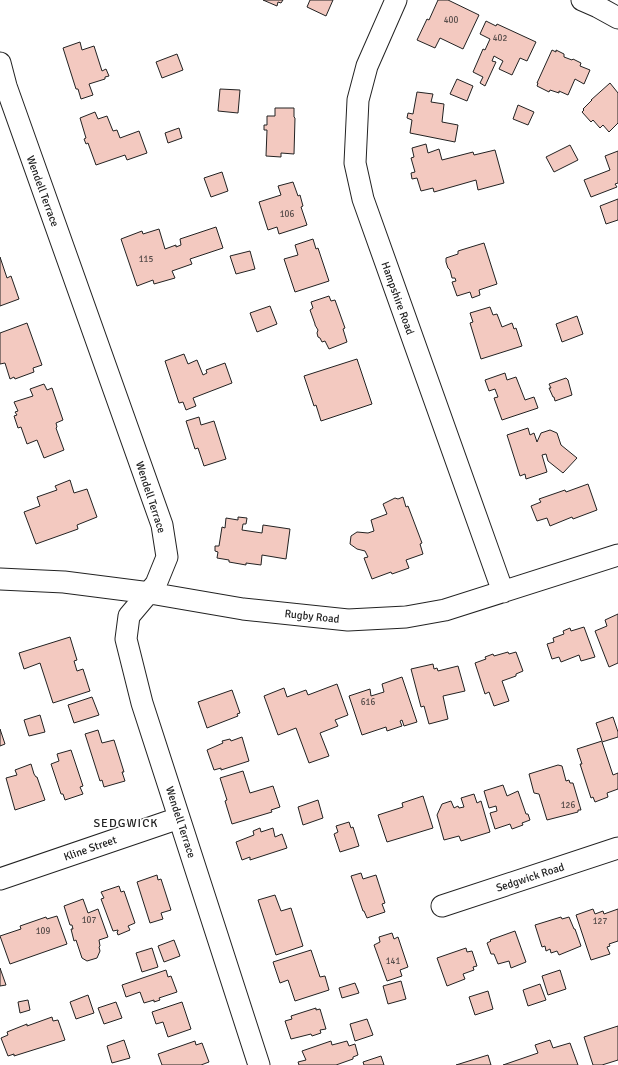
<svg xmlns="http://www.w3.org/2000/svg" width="618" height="1065" font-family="Signika,sans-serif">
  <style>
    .building { fill: #f3c9c0; stroke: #222 }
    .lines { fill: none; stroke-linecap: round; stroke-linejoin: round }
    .minor-casing { stroke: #222; stroke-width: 23 }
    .minor { stroke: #fff; stroke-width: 21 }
    .labels { text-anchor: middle; stroke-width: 3; stroke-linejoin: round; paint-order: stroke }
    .number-label { font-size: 9px; fill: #564c4a }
    .street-label { font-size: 11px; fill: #222; stroke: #fff }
    .neighbourhood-label { font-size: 12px; letter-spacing: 1px; fill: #222; stroke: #fff }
  </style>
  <rect width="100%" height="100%" fill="#fff"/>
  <path class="building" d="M263 0H283L281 3 278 2 277 6Z
    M310 0H333L326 16 307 7Z
    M438 0H448L479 15 463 49 440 38 435 48 417 40 427 19 429 20Z
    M486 21 496 26 497 24 536 42 527 61 520 58 512 75 499 69 503 61 494 56 492 61 496 62 485 86 480 83 483 77 473 72 483 49 485 50 490 39 480 34Z
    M80 42 82 50 94 46 102 71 106 69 109 76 105 77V79L89 84 93 95 81 99 78 89H76L63 48Z
    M552 50 556 52V50L564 54V57L572 60 573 59 581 63 580 66 590 70 584 84 575 79 568 95 559 91V93L550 90 549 92 537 86 538 83H537Z
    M177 54 183 70 162 78 156 62Z
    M457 79 473 86 467 101 450 94Z
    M610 83 618 93V123L609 132 603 125 600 128 593 120 591 122 582 112 584 110 583 109 592 100H591Z
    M220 89 240 90 238 113 218 111Z
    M417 92 433 94 431 102 444 104 442 122 458 125 455 142 410 133 412 120 407 118 408 113 413 114Z
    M518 105 534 112 528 125 513 119Z
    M275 108H294V117L295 118 294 154 281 153V157L266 156 267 130H264V125H267V116H275Z
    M95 112 98 119 107 116 113 131 117 130 120 138 139 131 147 153 127 160 125 155 96 165 88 143 86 144 84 139 86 138 80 118Z
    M179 128 182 138 168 143 165 133Z
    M426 144 428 153 439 149 442 160 473 152 474 155 495 150 504 183 478 190 476 180 434 192 433 188 421 191 417 178 412 179 411 173 415 172 411 158 414 157 412 148Z
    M570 145 578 160 554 172 546 157Z
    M618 151V183L615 184 617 187 591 197 584 180 610 170 605 156Z
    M222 172 228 191 211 197 204 178Z
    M293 182 298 196 300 195 303 206 301 207 307 225 279 234 277 227 268 230 259 202 281 195 278 186Z
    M618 199V220L606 224 600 206Z
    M216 227 223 248 190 259 192 264 172 271 175 278 154 284 153 280 137 286 121 239 142 231 143 234 159 229 165 249 176 245V247L181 245 180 239Z
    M313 239 316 249 318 248 329 281 295 292 284 259 298 255 295 245Z
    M484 243 497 284 479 290 480 295 472 298 470 292 457 296 452 282 456 281 455 278H452L450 270 448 268 446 262V258L458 254V251Z
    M250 251 255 269 236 274 230 256Z
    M0 257 7 278 11 276 19 299 0 306Z
    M329 296 331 301 335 300 345 328 343 329 347 342 329 349 325 341 322 342 320 338 318 337 317 333 318 330 315 325V324L310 310 313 308 311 302Z
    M270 306 277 324 257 332 250 313Z
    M490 307 493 315 497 314 502 327 512 323 514 329 516 328 522 346 481 359 470 323 473 322 470 313Z
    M577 316 583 334 562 342 556 324Z
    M27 323 42 365 33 368 34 372 15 379 14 377 10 379 5 363 0 364V333Z
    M184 354 188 364 197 360 203 375 207 373 206 370 225 363 232 383 193 398 196 406 186 410 183 402 179 403 165 361Z
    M357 359 372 404 321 421 316 405 314 406 304 376Z
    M505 373 507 380 516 377 525 400 534 397 538 408 502 420 494 398 498 397 495 389 489 391 485 380Z
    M566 378 568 380 572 395 555 401 554 397H553L549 388H551L549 384Z
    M44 384 47 390 52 388 63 420 56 423 57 427 56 428 64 450 44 458 37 440 27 444 21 427 18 428 14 416 17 415 15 412 18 411 14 402 33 396 30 389Z
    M199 417 201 425 214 421 226 459 204 466 198 448 195 449 186 421Z
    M528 428 530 435 534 433 537 442 541 433 550 430 557 433 561 445 577 458 563 473 548 461 546 454 542 455 547 472 526 479 525 474 520 476 507 435Z
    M70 480 74 493 87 489 97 517 77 525 78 529 36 544 24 512 40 506 37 497 57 490 55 486Z
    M588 484 597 510 573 519 572 517 550 526 547 518 537 521 531 506 541 502 539 499 565 490 566 492Z
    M403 497 406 507 408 506 422 543 420 544 423 554 406 560 409 568 392 574 391 572 372 579 364 558 368 557 365 551 357 549 350 544 351 536 357 532 368 533 374 531 371 520 387 514 383 504 395 498 398 499Z
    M238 517 247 518 246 524H243L242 530 262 533 263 525 290 529 286 559 262 555 261 565 246 563V565L229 562V560L217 558 218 552 215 551V546H219L222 527 225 528 226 518 238 520Z
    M618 614V663L609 667 595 631 607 626 605 620Z
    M584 627 595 657 581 661 579 655 561 662 559 657 552 659 547 644 554 642 553 638 564 634 563 631 570 628 571 631Z
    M70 637 77 660 74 661 77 671 83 669 90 691 53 703 40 663 24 669 19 653Z
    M508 652 509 654 516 652 523 671 516 674V676L502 681 509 701 494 706 489 692 485 694 475 663 486 659 485 657 493 654 494 656Z
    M433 664 434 669 437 668 438 671 458 666 465 691 443 696 448 719 429 724 424 706 421 707 411 669Z
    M402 677 417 722 404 726 402 720 400 721 402 726 387 731 386 727 362 735 349 696 370 689 371 696 384 692 382 684Z
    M337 684 348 715 335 720 338 726 320 733 329 756 309 763 296 728 278 735 264 696 284 688 287 697 306 690 308 695Z
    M232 690 240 713 237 714 238 716 207 728 198 702Z
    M92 697 99 715 74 723 68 705Z
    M40 715 45 732 29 736 24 720Z
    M613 717 618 732V737L602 742 613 775 618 773V789L607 793 608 797 595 802 593 797 591 798 580 764H582L577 749 602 741 596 723Z
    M0 729 5 744 0 746Z
    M98 730 102 743 114 740 124 772H122L125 781 104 787 102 780 100 781 85 734Z
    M242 737 249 761 221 770V768L214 770 207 750 223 743 222 741 230 739 231 741Z
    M71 750 83 786 80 787 83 794 65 800 63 794H61L51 764 59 761 57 754Z
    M31 764 34 774 36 777H37L45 800 15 810 6 778 17 775 15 770Z
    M558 765 562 766 566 781 569 780 570 783H573L581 810H578V812L547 820 539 794 534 793 529 774Z
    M243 771 250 793 273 786 280 807 271 810 272 812 232 824 225 801 227 800 220 778Z
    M503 785 507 796 518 791 526 814H528L530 820 522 823 523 825 512 829 510 824 495 829 490 813 497 811 496 806 489 808 484 791Z
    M474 794 477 803 481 801 490 832 461 841 459 836 444 840 437 815 442 804 451 801 454 808 458 806 459 808 464 807 461 798Z
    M423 796 433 828 387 842 378 815 403 807 402 803Z
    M318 800 323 818 303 825 298 807Z
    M349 822 351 828 353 827 359 846 340 852 334 834 338 832 336 826Z
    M260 828 261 832 273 828 275 837 282 834 287 848 250 860V857L242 860 236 842 254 835 253 831Z
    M361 873 363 879 376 875 385 903 382 904 385 912 367 918 364 911H363L351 876Z
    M157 875 158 880 161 879 171 910 161 913 163 919 150 923 137 882Z
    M119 886 121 892 124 891 135 923 128 926 130 930 118 935 117 932 118 931V930L113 931 101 899 104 898 101 892Z
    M275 895 281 911 291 908 303 946 276 955 258 900Z
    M83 899 88 913 98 909 108 937 99 940 100 946 99 947 100 951 97 958 87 961 82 958 76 940 74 941 71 929H73L72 925H70L64 906Z
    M593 909 595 914 603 911 604 914 618 909V941L609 944 610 946 607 947 610 954 591 960 576 915Z
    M57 916 67 944 10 964 0 936 21 929 20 926 46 917 47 919Z
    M561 917 562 919 569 917 574 929H575L581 946 559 955 557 951 551 953 550 949 546 951 545 946 542 947 535 925Z
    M515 931 526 962 511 968 509 961 498 964 494 954H491L487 943 491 941 490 940Z
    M392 933 394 939 398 937 408 967 400 970 402 976 387 981 374 945 380 942 379 937Z
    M174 940 180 956 164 962 158 946Z
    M152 948 158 967 142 972 136 953Z
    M466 948 467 952 472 951 477 966 473 967 474 970 463 974 465 979 447 986 437 958Z
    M311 950 320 977 325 976 329 990 295 1001 288 980 280 983 273 962Z
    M0 968 6 985 0 986Z
    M166 970 168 977 171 976 177 992 159 998 160 1000 154 1002V1000L144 1003 140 992 126 997 122 985Z
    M560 970 566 989 548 995 542 976Z
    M401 981 406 999 388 1004 383 986Z
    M355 983 359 993 342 998 339 988Z
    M540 984 546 1000 528 1006 523 990Z
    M488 991 493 1009 475 1015 469 997Z
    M88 995 94 1013 76 1019 70 1002Z
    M28 1000 30 1010 20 1013 18 1002Z
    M116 1002 122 1018 104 1024 98 1008Z
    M182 1002 191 1029 168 1037 163 1022 156 1024 152 1012Z
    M316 1008V1010L320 1009 326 1029 320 1030 321 1033 312 1036 311 1034 291 1039 285 1021 292 1019 291 1016Z
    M52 1017 53 1021 58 1020 65 1040 14 1056V1054L8 1056 1 1038 8 1035 7 1032 27 1024V1026Z
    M367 1019 373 1035 355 1041 350 1024Z
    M618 1026V1060L602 1065H593L584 1037Z
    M124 1040 130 1058 112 1063 107 1046Z
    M550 1040 553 1048 570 1043 578 1065H503L538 1053 535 1045Z
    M195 1041 196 1045 202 1043 209 1062 201 1065H162L158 1054Z
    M331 1041 332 1045 347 1041 349 1046 355 1044 358 1055 353 1057V1059L336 1065H299L298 1062 306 1060 302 1051Z
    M488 1055 491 1065H456Z
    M381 1056 384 1065H364L363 1062Z"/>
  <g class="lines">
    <g class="minor-casing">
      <path id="minor" d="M396 0 367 66 358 100 355 163 363 199 503 592
        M582 0 598 7 618 18
        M0 63 6 86 162 525 167 557 156 584 129 616 126 639 142 703 259 1065
        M0 579 64 582 150 593 243 609 348 620 406 617 445 610 618 555
        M0 879 179 818
        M442 906 618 848"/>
    </g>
    <use href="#minor" class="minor"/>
  </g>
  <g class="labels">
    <g class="number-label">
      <text x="451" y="23">400</text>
      <text x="500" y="41">402</text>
      <text x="287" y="217">106</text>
      <text x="146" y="262">115</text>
      <text x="368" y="705">616</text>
      <text x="568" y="808">126</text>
      <text x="89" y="923">107</text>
      <text x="600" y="924">127</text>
      <text x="43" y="934">109</text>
      <text x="393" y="964">141</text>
    </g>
    <g class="street-label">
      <text transform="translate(43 191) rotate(70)" y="4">Wendell Terrace</text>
      <text transform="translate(398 298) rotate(70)" y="4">Hampshire Road</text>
      <text transform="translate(151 497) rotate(72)" y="4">Wendell Terrace</text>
      <text transform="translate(312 616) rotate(6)" y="4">Rugby Road</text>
      <text transform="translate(181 822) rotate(72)" y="4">Wendell Terrace</text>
      <text transform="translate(90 848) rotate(-19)" y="4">Kline Street</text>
      <text transform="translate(530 877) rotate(-18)" y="4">Sedgwick Road</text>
    </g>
    <g class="neighbourhood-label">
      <text x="126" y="827">SEDGWICK</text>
    </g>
  </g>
</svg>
